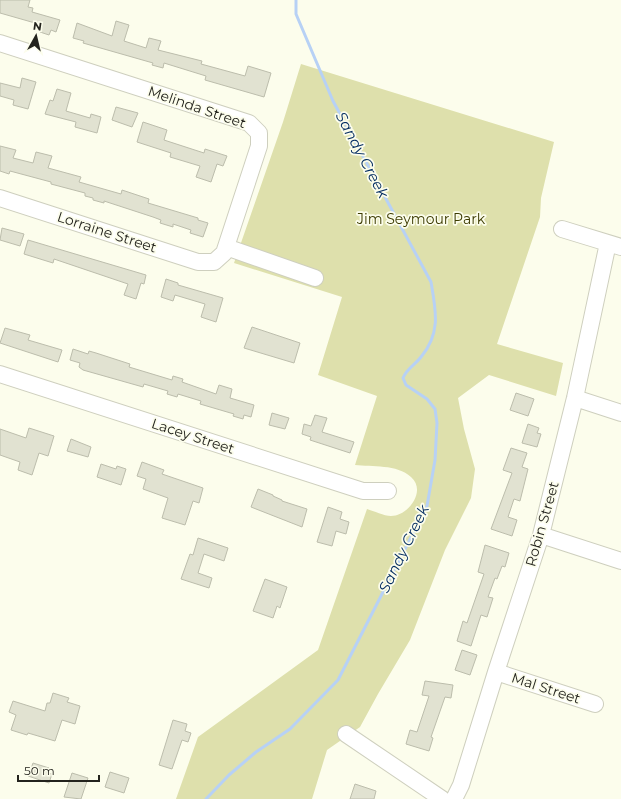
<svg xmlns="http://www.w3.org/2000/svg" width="621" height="799" font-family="Montserrat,sans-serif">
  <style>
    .green { fill: #dee0ac }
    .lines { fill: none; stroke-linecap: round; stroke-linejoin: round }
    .stream { stroke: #b7d1f5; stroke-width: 3 }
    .building { fill: #e1e2d1; stroke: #bcbdac }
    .minor-casing { stroke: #cecfbe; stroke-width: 18 }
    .minor { stroke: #fff; stroke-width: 16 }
    .labels { text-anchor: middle; stroke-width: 3.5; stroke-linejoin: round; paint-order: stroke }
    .street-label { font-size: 14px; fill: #23231d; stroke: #fcfdec }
    .park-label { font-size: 14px; fill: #3c3b00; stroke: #fcfdec }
    .water-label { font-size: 15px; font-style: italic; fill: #052e62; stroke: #fcfdec }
  </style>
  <rect width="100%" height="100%" fill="#fcfdec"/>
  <path class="green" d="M301 64 554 142 541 198 540 217 497 344 563 363 556 396 489 375 458 398 464 429 475 469 471 498 445 550 410 640 378 694 360 727 327 750 312 799H176L198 737 318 650 367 509C374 511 384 516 391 516 408 516 427 491 411 477 397 464 372 467 355 465L377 396 318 375 342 297 234 263 283 122Z"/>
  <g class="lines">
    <path class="stream" d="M206 799 229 775 256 752 290 729 338 680 427 506 435 460 437 423 435 409 427 399 406 385 403 378C407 368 415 365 421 357 441 333 436 311 431 282L333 101 296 14V0"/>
  </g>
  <path class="building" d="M0 0H30L28 7 33 8 32 12 60 20 56 32 51 30 49 35 40 32 42 25 0 13Z
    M116 21 129 25 124 41 146 48 149 38 161 41 158 50 202 61 201 64 245 76 248 66 271 73 264 97 205 80 206 76 164 63 163 68 152 65 153 63 83 43 84 41 73 38 77 23 112 36Z
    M22 78 36 82 28 109 13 105 14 100 0 96V83L20 88Z
    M57 89 71 93 66 111 90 118 91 114 101 117 97 133 75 127 76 122 45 114 50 100 53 101Z
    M116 107 138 113 132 127 112 120Z
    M143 122 167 130 164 140 204 153 205 149 227 156 223 166 217 164 211 182 196 177 200 166 170 157 171 153 137 142Z
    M0 146 16 150 13 158 33 163 36 152 52 156 48 168 81 177 79 182 121 194 122 190 149 199 148 203 198 218V220L208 223 203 237 190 233 191 230 173 224V227L160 223 161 220 153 217 104 201V203L93 200V198L85 196V193L51 184V182L10 171 9 174 0 171Z
    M2 228 24 234 20 246 0 240Z
    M28 240 146 275 144 284 141 283 136 299 124 295 128 284 54 259 53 263 24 254Z
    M166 279 178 283V285L223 298 216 322 201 317 205 304 175 295 173 301 161 297Z
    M252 327 300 343 294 363 244 348Z
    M5 328 30 335 28 340 62 350 58 362 0 343Z
    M73 349 88 354 89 351 96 353 130 364 129 367 172 380 173 376 183 379 182 382 216 394 219 385 232 389 230 398 254 405 251 417 244 415 243 419 233 416 234 414 200 404 201 401 178 394 177 397 167 394 168 391 144 384 143 387 83 370 79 367 80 363 70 360Z
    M516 393 534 399 528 416 510 410Z
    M272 413 289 418 285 429 269 425Z
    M315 415 327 418 322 432 354 442 350 453 310 440 311 437 302 434 304 424 311 426Z
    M528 424 539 428 537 433 541 434 537 447 522 443Z
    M29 428 54 436 48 456 39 453 32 475 18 470 20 462 0 455V429L26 438Z
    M71 439 91 447 88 457 67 451Z
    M511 448 527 453 522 467 528 469 520 501 514 499 508 517 517 520 512 536 491 529 512 473 503 470Z
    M142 462 164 470 162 474 203 488 199 503 193 501 185 525 162 518 168 498 143 489 146 479 137 476Z
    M101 464 116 469 117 466 126 469 121 485 97 477Z
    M258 489 273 495V496L282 500V501L307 509 302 527 251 507Z
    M328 507 342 512 340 519 349 522 346 534 336 531 332 546 317 542Z
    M198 538 228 548 224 561 204 554 198 573 212 578 209 588 181 579 190 554 193 555Z
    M485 545 509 553 505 567 502 566 497 579 495 578 488 597 493 598 487 617 481 615 471 646 457 641 463 621 467 623 484 574 478 572Z
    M265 579 287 587 280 608 277 606 273 618 253 611Z
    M462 650 477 655 470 675 455 670Z
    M425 681 453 685 451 698 445 697 431 737 433 738 429 751 406 744 410 730 417 732 429 696 422 695Z
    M53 693 69 698 67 702 80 706 75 724 62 720 55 741 28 733 27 735 11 730 16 715 9 712 13 701 45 711 47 703H50Z
    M173 720 187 724 185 731 191 733 188 742 182 740 172 769 159 765Z
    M33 763 49 768 47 773 52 774 49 783 28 776Z
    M110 772 129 778 124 793 105 787Z
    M72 773 88 778 81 799 64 797Z
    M355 784 376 791 374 799H350Z"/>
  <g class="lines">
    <g class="minor-casing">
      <path id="minor" d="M0 43 249 123 259 133V146L224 253 214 262H198L0 198
        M562 229 621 247
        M226 247 315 278
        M0 374 363 491H388
        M575 398 621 413
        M541 535 621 561
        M496 672 595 704
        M346 734 442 799
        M454 799 461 785 496 672 541 535 575 398 608 243"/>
    </g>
    <use href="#minor" class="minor"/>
  </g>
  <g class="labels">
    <g class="street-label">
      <text transform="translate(197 107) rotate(19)" y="5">Melinda Street</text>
      <text transform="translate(107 232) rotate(18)" y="5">Lorraine Street</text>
      <text transform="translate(193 436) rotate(18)" y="5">Lacey Street</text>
      <text transform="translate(542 524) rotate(-74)" y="5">Robin Street</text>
      <text transform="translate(546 688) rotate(18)" y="5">Mal Street</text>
    </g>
    <g class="park-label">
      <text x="421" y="224">Jim Seymour Park</text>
    </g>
    <g class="water-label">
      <text transform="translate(362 155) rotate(62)" y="5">Sandy Creek</text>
      <text transform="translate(404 549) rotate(-64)" y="5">Sandy Creek</text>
    </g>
  </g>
  <g transform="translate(36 36) rotate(8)" stroke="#fcfdec" stroke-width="3" paint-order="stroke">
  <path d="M0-3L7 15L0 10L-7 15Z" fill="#23231d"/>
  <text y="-6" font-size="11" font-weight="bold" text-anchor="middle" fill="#23231d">N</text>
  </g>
  <path d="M18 775v6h81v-6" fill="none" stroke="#23231d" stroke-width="2"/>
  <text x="24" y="775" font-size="12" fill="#23231d" stroke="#fcfdec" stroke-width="3" paint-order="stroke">50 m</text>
</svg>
